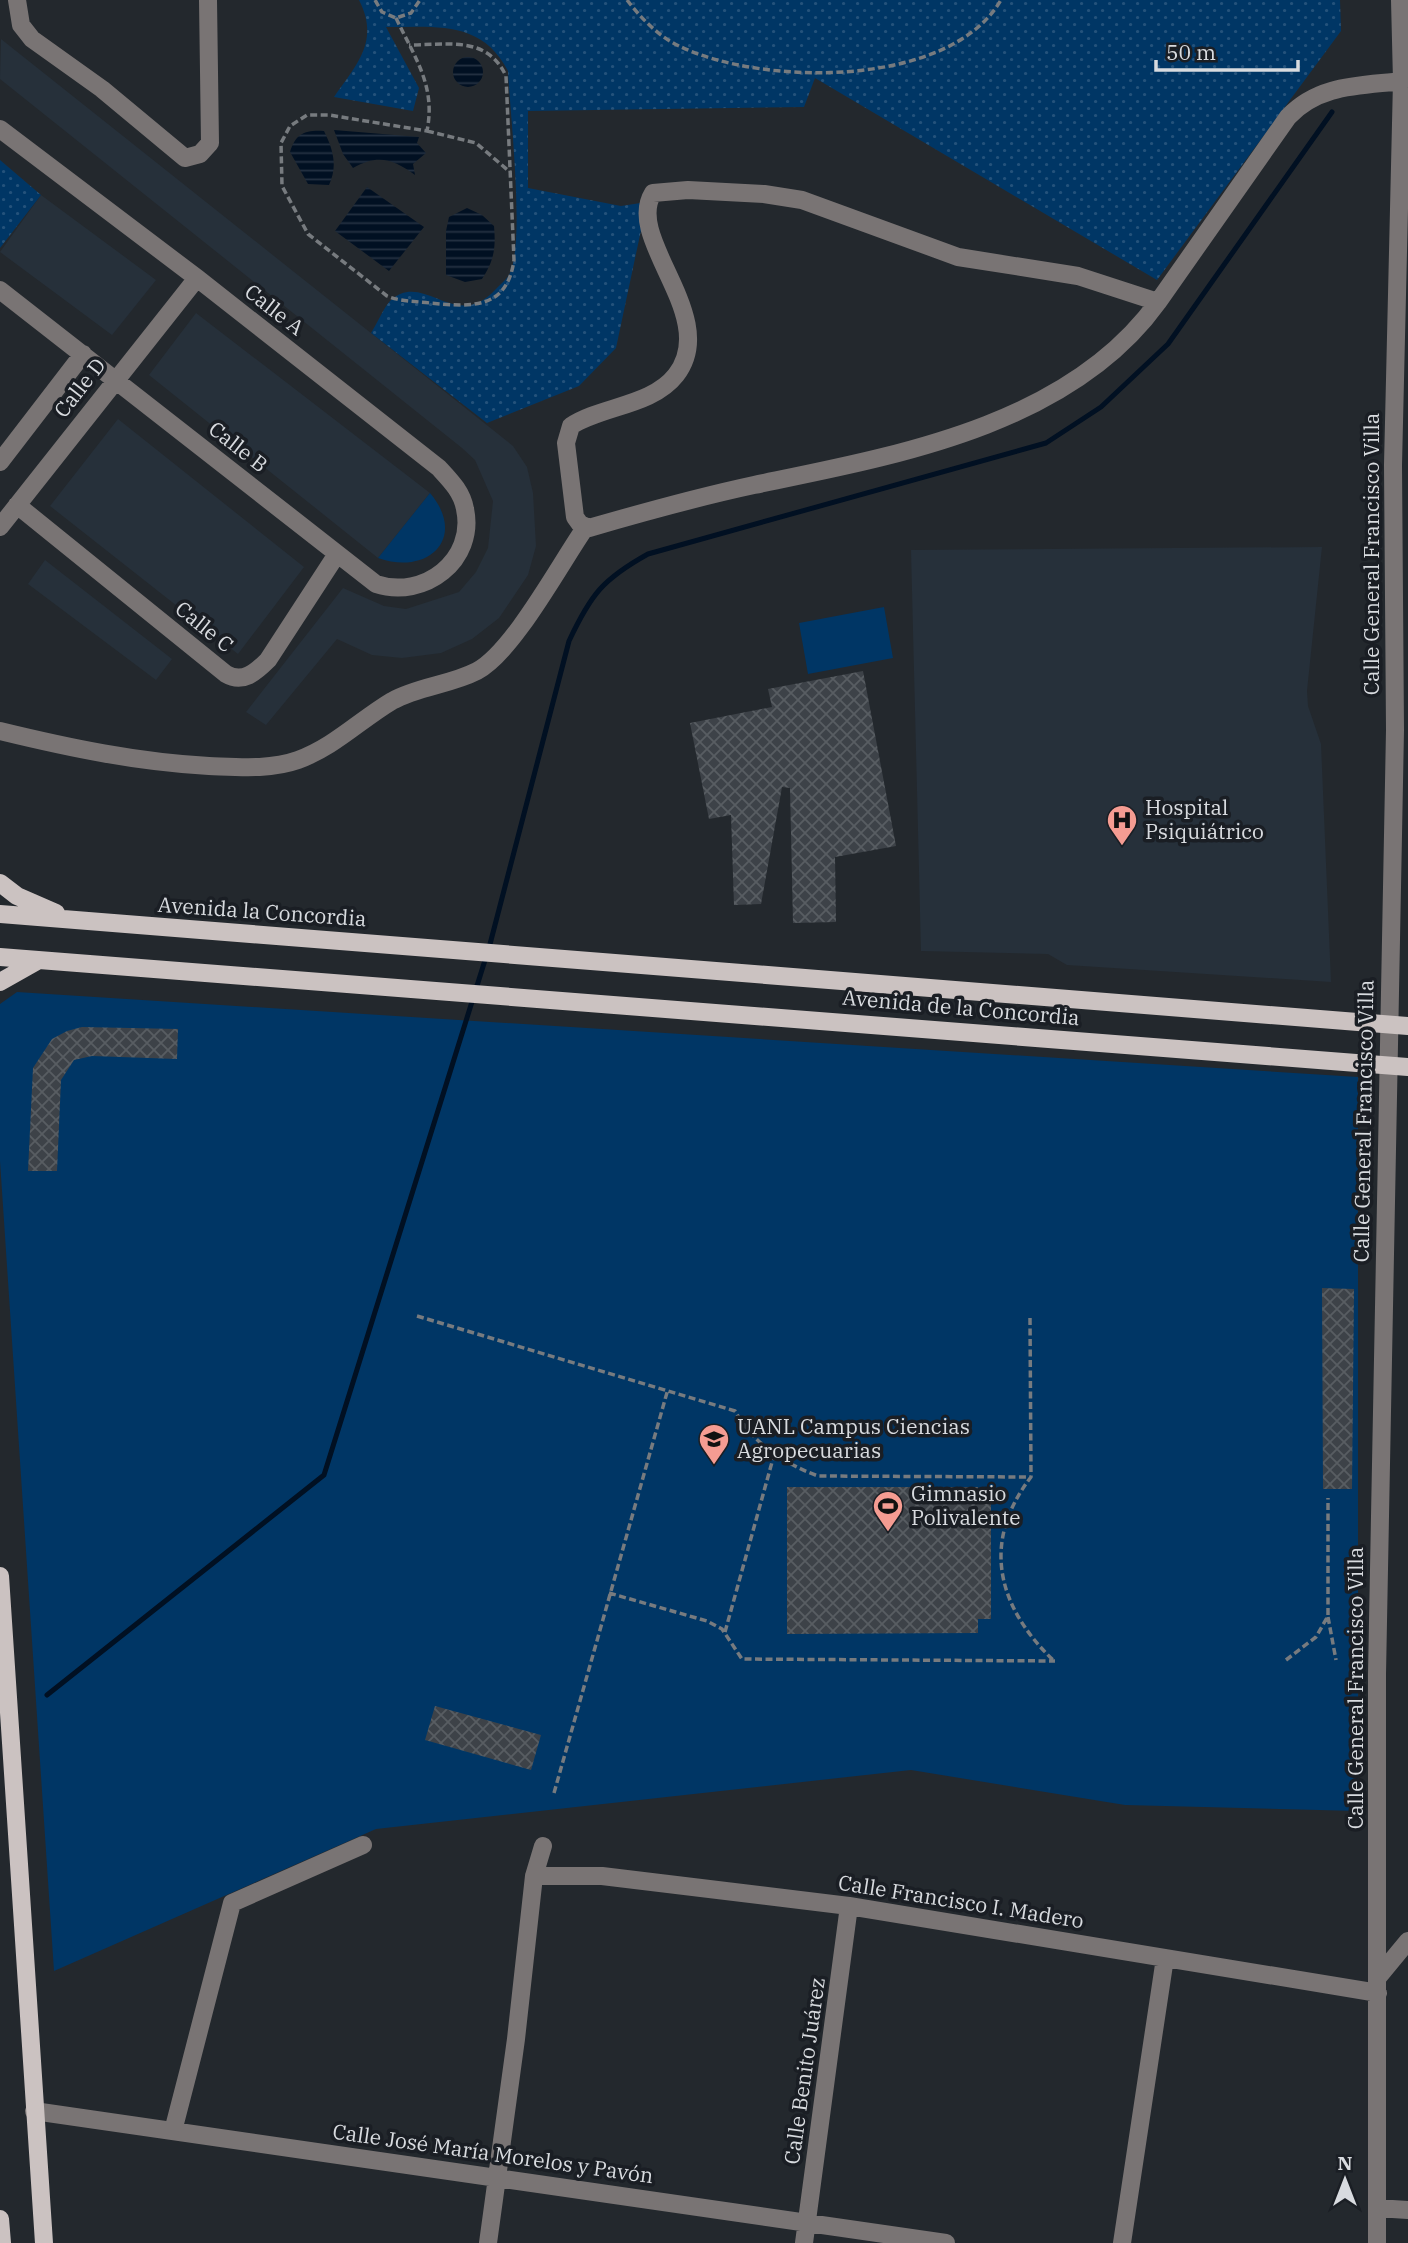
<svg xmlns="http://www.w3.org/2000/svg" width="1408" height="2243" font-family="'IBM Plex Serif',serif">
  <style>
    .built { fill: #26303a }
    .grass { fill: url(#grass-dots) }
    .park { fill: #003665 }
    .water { fill: url(#water-rules) }
    .lines { fill: none; stroke-linecap: round; stroke-linejoin: round }
    .stream { stroke: #011022; stroke-width: 5 }
    .building { fill: url(#building-cross-hatch) }
    .path { stroke: #777b7f; stroke-width: 3.5; stroke-dasharray: 7 3.5; stroke-linecap: butt }
    .minor { stroke: #797474; stroke-width: 18 }
    .major { stroke: #cbc2c1; stroke-width: 18 }
    .labels { text-anchor: middle; stroke-width: 7; stroke-linejoin: round; paint-order: stroke }
    .street-label { font-size: 21px; fill: #d8dbdf; stroke: #1a1e24 }
    .poi-label { font-size: 21px; fill: #d8dbdf; stroke: #1a1e24; text-anchor: start }
  </style>
  <defs>
    <pattern id="grass-dots" width="8" height="8" patternUnits="userSpaceOnUse" patternTransform="scale(1.75)"><rect width="8" height="8" fill="#003665"/><path d="M2 2h.1M6 6h.1" fill="none" stroke="#24527b" stroke-width="1.8" stroke-linecap="round"/></pattern>
    <pattern id="water-rules" width="6" height="5" patternUnits="userSpaceOnUse" patternTransform="scale(1.75)"><rect width="6" height="5" fill="#011022"/><path d="M0 2.5h6" fill="none" stroke="#253242"/></pattern>
    <pattern id="building-cross-hatch" width="8" height="8" patternUnits="userSpaceOnUse" patternTransform="scale(1.75)"><rect width="8" height="8" fill="#3d4248"/><path d="M0 0l8 8M0 8l8-8" fill="none" stroke="#585d62"/></pattern>
  </defs>
  <rect width="100%" height="100%" fill="#23282d"/>
  <path class="built" d="M1 39 513 446 527 467 533 493 536 546 528 575 499 618 472 639 441 653 402 658 372 655 337 639 266 725 246 712 343 588 384 606 406 609 459 592 476 572 488 548 493 501 475 460 462 448 0 79Z
    M41 195 156 280 112 335 0 252Z
    M196 313 430 493 378 558 149 375Z
    M118 419 304 567 238 654 50 506Z
    M1322 547 1307 691 1308 706 1321 744 1331 982 1067 965 1048 954 921 951 911 550Z
    M45 560 172 659 156 680 28 584Z"/>
  <path class="grass" d="M359 0H1340L1341 31 1157 280 815 78 804 107 528 111V188L621 206 647 202 616 348 579 386 487 423 371 333C377 324 383 309 390 301 424 269 455 334 496 289 501 284 508 278 510 273 525 240 510 113 508 71 482 20 436 27 386 27L419 88 413 111 334 97C357 64 380 41 359 0Z
    M0 160 41 195 0 248Z"/>
  <path class="park" d="M430 493C468 538 428 576 378 558Z
    M884 607 893 658 808 674 799 623Z
    M17 992 1358 1077V1811L1125 1805 911 1770 376 1829 54 1971 0 1161V1004Z"/>
  <path class="water" d="M453 72a15 15 0 1 1 30 0a15 15 0 1 1-30 0Z
    M334 130 419 137 417 143 426 153 413 164 415 175C393 159 378 154 353 168L343 154Z
    M324 131C333 149 338 166 329 185L308 184 290 152C296 133 305 130 324 131Z
    M367 187 424 227 389 271 335 231Z
    M467 208 482 215 494 226C496 248 494 261 482 279L465 282 446 275V231L449 217Z"/>
  <g class="lines">
    <path class="stream" d="M489 948 569 641C591 594 603 579 648 554L1046 443 1101 407 1168 344 1332 112
      M47 1695 324 1475 486 957"/>
  </g>
  <path class="building" d="M863 671 896 846 835 857 836 922 793 923 790 788 782 787 761 904 734 905 731 815 709 819 690 723 772 707 768 689Z
    M82 1027 178 1029 177 1059 92 1056 74 1060 61 1080 57 1171H28L33 1068 52 1039 67 1031Z
    M1322 1288 1354 1289 1352 1489H1323Z
    M787 1487H978V1503H991V1619H978V1633L787 1634Z
    M435 1706 541 1735 531 1770 425 1740Z"/>
  <g class="lines">
    <path class="path" d="M375 0 382 12 396 18 411 13 420 0
      M627 0C641 18 658 36 679 46 761 86 949 89 1001 0
      M396 18C415 58 436 86 427 131L329 115H307L290 126 281 143 282 186 308 234 387 296C401 302 415 301 430 303 471 307 507 310 514 260L506 76C487 35 447 45 409 45
      M427 131 476 143 510 172
      M417 1316 735 1411C754 1444 783 1463 818 1476L1031 1477
      M1030 1318 1031 1477C981 1542 997 1606 1053 1660
      M609 1593 707 1621 722 1629 742 1659 1055 1661
      M1328 1617 1336 1660
      M725 1632 774 1455
      M1286 1660 1316 1637 1328 1616V1498
      M554 1793 668 1389"/>
    <path class="minor" d="M17 0 21 25 32 39 102 89 185 158 200 154 210 143 208 0
      M0 129 197 278 439 468C451 481 462 492 465 509 476 560 424 600 376 584L0 290
      M1158 302C1069 426 894 456 754 485 698 497 644 512 589 528L580 524 575 517 566 443 571 426C601 406 652 406 676 375 721 317 624 239 653 193L688 190 764 194 802 200 958 257 1078 276 1158 302 1288 117C1319 84 1360 86 1402 81
      M0 462 83 354
      M17 505 226 674C243 684 256 672 268 660L337 554
      M0 527 197 278
      M0 731C70 748 137 762 209 766 238 767 270 770 298 760 334 747 360 720 392 701 419 686 450 685 477 671 513 652 560 564 585 528
      M534 1876H602L849 1906 1378 1993
      M1379 1976 1408 1941
      M34 2111 946 2243
      M173 2131 232 1903 363 1845
      M1377 2208 1408 2210
      M488 2243 516 2039 534 1876 543 1846
      M804 2243 849 1906
      M1122 2243 1165 1958
      M1377 2243V1674L1395 730 1393 465 1402 81 1400 0"/>
    <path class="major" d="M0 883 17 896 56 913
      M0 914 1408 1026
      M0 957 1408 1067
      M0 982 39 960
      M0 1576 44 2243
      M0 2219 2 2243"/>
  </g>
  <defs>
    <g id="hospital-pin" transform="scale(1.575)"><path d="M0 17L-7.5 6A9.5 9.5 0 1 1 7.5 6Z" fill="#f59c92" stroke="#1a1e24"/><path d="M-5-5h3v3.5h4V-5h3V5h-3V1.5h-4V5h-3Z" fill="#111"/></g>
    <g id="university-pin" transform="scale(1.575)"><path d="M0 17L-7.5 6A9.5 9.5 0 1 1 7.5 6Z" fill="#f59c92" stroke="#1a1e24"/><path d="M0-5L7-2L0 1L-7-2ZM-4 1L0 2.5L4 1V4Q0 6-4 4Z" fill="#111"/></g>
    <g id="stadium-pin" transform="scale(1.575)"><path d="M0 17L-7.5 6A9.5 9.5 0 1 1 7.5 6Z" fill="#f59c92" stroke="#1a1e24"/><path d="M0-5a6.5 5 0 1 0 0 10a6.5 5 0 1 0 0-10ZM-3.5-1.8h7v3.6h-7Z" fill="#111"/></g>
  </defs>
  <g fill-rule="evenodd">
    <use href="#hospital-pin" x="1122" y="820"/>
    <use href="#university-pin" x="714" y="1439"/>
    <use href="#stadium-pin" x="888" y="1506"/>
  </g>
  <g class="labels">
    <g class="street-label">
      <text transform="translate(274 310) rotate(38)" y="7">Calle A</text>
      <text transform="translate(80 388) rotate(-52)" y="7">Calle D</text>
      <text transform="translate(238 447) rotate(38)" y="7">Calle B</text>
      <text transform="translate(1372 554) rotate(-90)" y="7">Calle General Francisco Villa</text>
      <text transform="translate(204 627) rotate(39)" y="7">Calle C</text>
      <text transform="translate(262 912) rotate(4)" y="7">Avenida la Concordia</text>
      <text transform="translate(961 1008) rotate(5)" y="7">Avenida de la Concordia</text>
      <text transform="translate(1364 1121) rotate(-89)" y="7">Calle General Francisco Villa</text>
      <text transform="translate(1356 1688) rotate(-90)" y="7">Calle General Francisco Villa</text>
      <text transform="translate(961 1902) rotate(9)" y="7">Calle Francisco I. Madero</text>
      <text transform="translate(805 2071) rotate(-82)" y="7">Calle Benito Juárez</text>
      <text transform="translate(493 2154) rotate(8)" y="7">Calle José María Morelos y Pavón</text>
    </g>
    <g class="poi-label">
      <text x="1145" y="815">Hospital<tspan x="1145" dy="24">Psiquiátrico</tspan></text>
      <text x="737" y="1434">UANL Campus Ciencias<tspan x="737" dy="24">Agropecuarias</tspan></text>
      <text x="911" y="1501">Gimnasio<tspan x="911" dy="24">Polivalente</tspan></text>
    </g>
  </g>
  <g transform="translate(1345 2180)" stroke="#1a1e24" stroke-width="5" paint-order="stroke">
  <path d="M0-5L12 26L0 18L-12 26Z" fill="#d8dbdf"/>
  <text y="-10" font-size="19" font-weight="bold" text-anchor="middle" fill="#d8dbdf">N</text>
  </g>
  <path d="M1156 60v10h142v-10" fill="none" stroke="#d8dbdf" stroke-width="3.5"/>
  <text x="1166" y="60" font-size="21" fill="#d8dbdf" stroke="#1a1e24" stroke-width="5" paint-order="stroke">50 m</text>
</svg>
